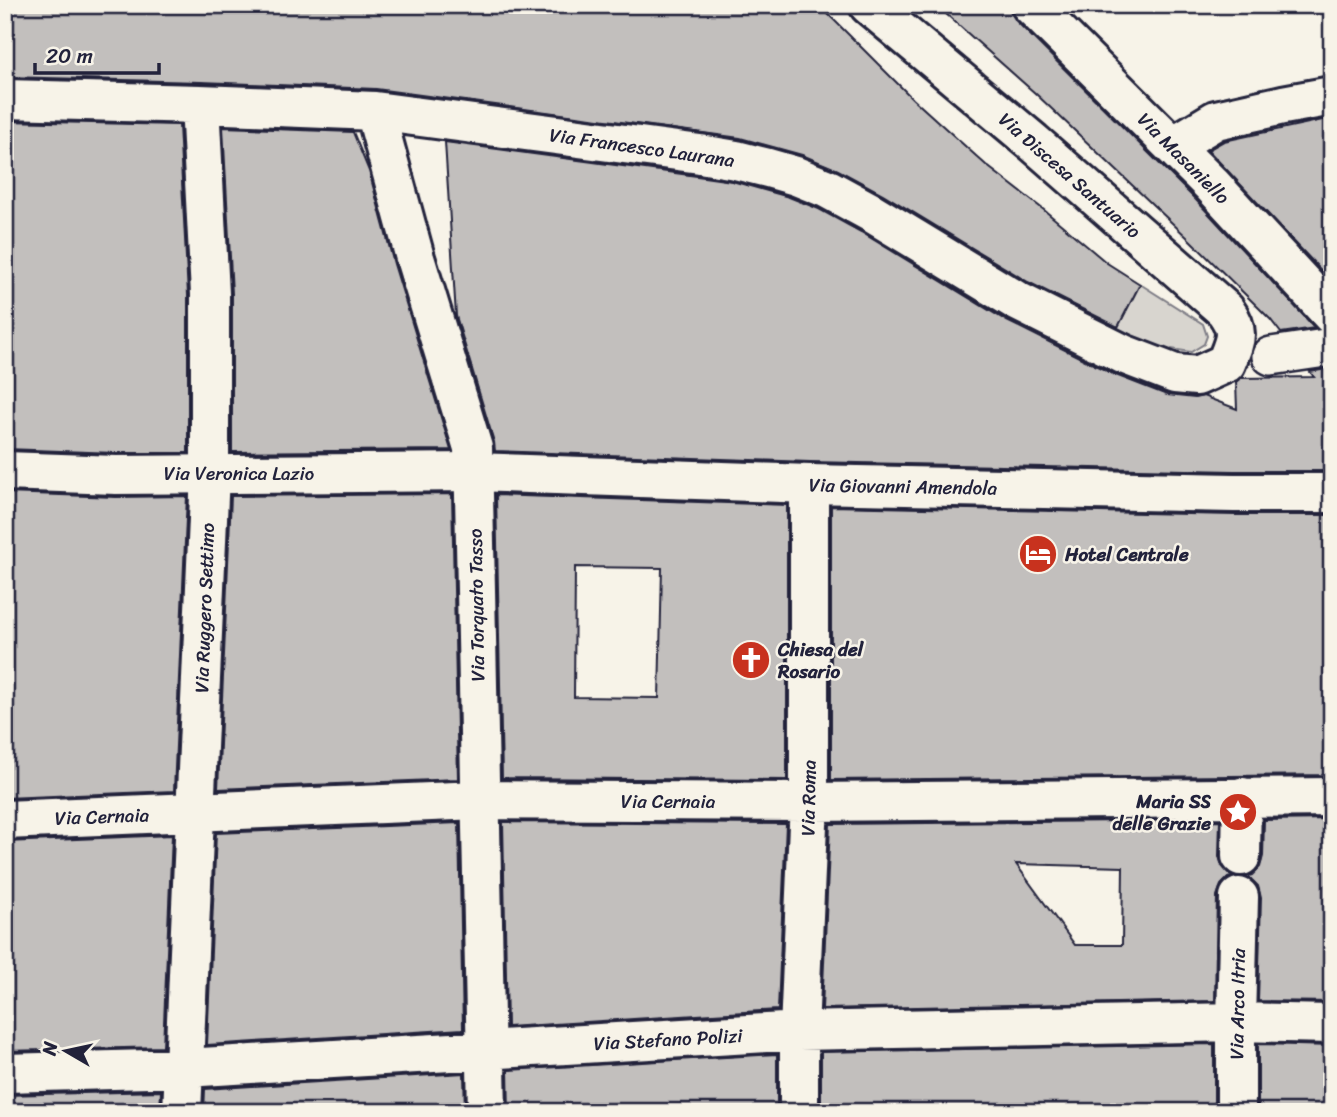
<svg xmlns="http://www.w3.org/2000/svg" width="1337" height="1117" font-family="Sriracha,sans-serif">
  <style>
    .green { fill: #d8d5cf; stroke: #7d7c85; stroke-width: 2 }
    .building { fill: #c2bfbd; stroke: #22223b; stroke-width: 2; fill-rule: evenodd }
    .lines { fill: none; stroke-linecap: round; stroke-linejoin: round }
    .pedestrian-casing { stroke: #22223b; stroke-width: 42 }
    .minor-casing { stroke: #22223b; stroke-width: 44 }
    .tertiary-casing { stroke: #22223b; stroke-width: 44 }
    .pedestrian { stroke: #f7f3e8; stroke-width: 37 }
    .minor { stroke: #f7f3e8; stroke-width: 38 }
    .tertiary { stroke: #f7f3e8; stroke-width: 38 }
    .labels { text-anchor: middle; stroke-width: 5; stroke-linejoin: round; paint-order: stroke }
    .street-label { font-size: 19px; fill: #22223b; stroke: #f7f3e8 }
    .poi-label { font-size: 19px; font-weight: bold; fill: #22223b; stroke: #f7f3e8; text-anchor: start }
  </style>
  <rect width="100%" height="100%" fill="#f7f3e8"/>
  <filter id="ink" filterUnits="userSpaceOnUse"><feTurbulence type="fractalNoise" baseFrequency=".0143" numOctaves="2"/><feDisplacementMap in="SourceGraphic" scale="14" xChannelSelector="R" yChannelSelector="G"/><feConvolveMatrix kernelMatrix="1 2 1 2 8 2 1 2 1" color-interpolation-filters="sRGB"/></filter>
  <g filter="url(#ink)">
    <path class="green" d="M1140 284 1203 324 1207 336 1204 344 1191 352 1172 349 1167 359 1115 333Z"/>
    <path class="building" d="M5 5H819L913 99 986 165 1044 210 1107 263 1140 284 1118 327 1028 282 883 194 838 170 802 155 740 138 376 89 201 82 5 77Z
      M936 5H1009L1010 11 1016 21 1196 200 1315 328 1281 333 1270 319 1190 240 1036 94Z
      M1332 118V282L1208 150 1224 141Z
      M5 121 179 125 188 295V453H116L5 449Z
      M223 127 353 132 369 171 394 264 451 450 232 452V294Z
      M445 142 697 176 732 181 789 197 819 209 861 232 1007 321 1113 374 1167 395 1195 398 1203 396 1237 409 1236 382 1240 378 1314 377 1310 372 1332 368V471H1234L810 462 495 451 494 442 456 316Z
      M5 493 116 497 187 496 174 791 5 798Z
      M452 494 458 779 218 789 231 496Z
      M496 495 787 505V780L502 778ZM575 567 662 568 659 698 574 697Z
      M831 506 1234 515H1332V775L831 780Z
      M1332 819V1002L1258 1001 1261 898 1258 886 1251 879 1245 877 1252 875 1260 867 1263 856 1264 820Z
      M1220 820 1219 856 1222 866 1229 874 1235 876 1228 878 1221 885 1217 896 1215 1001 822 1009 830 824ZM1016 864 1123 867 1122 945H1075Z
      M503 822 786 824 778 1010 507 1027Z
      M459 823 463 1029 207 1045 216 833Z
      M172 835 163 1047 5 1051V842Z
      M1214 1044V1112H821V1052Z
      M1258 1044 1332 1046V1112H1258Z
      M777 1054V1112H509L508 1070Z
      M464 1073 465 1112H204L205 1089Z
      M161 1091 160 1112H5V1095Z"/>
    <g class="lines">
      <g class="pedestrian-casing">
        <path id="pedestrian" d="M1271 356 1332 347"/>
      </g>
      <g class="minor-casing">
        <path id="minor" d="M1031 5 1212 185 1332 315
          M5 99 200 104 375 111 700 154 736 160 768 168 796 176 828 189 872 213 1017 301 1123 354 1175 374 1197 376 1226 363C1235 340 1241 332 1225 310L1033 142 869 5
          M375 111 415 258 473 448 487 1112
          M1173 146 1216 120 1283 105 1332 96
          M5 820 479 800 809 802 1332 797
          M1241 856 1242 797
          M5 1073 185 1068 799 1031 1236 1022 1332 1024
          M182 1112 210 473V294L200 104
          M799 1112V1031L809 802V484
          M1236 1112V1022L1239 897"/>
      </g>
      <g class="tertiary-casing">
        <path id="tertiary" d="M5 471 116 475 474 472 809 484 1234 493H1332"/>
      </g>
      <use href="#pedestrian" class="pedestrian"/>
      <use href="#minor" class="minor"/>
      <use href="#tertiary" class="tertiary"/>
    </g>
  </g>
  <defs>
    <g id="hotel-disc" transform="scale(2.0125)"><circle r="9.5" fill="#c8321e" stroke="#f7f3e8"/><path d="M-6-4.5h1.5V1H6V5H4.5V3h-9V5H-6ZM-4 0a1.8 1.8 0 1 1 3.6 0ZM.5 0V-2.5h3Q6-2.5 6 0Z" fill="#fff"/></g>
    <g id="church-disc" transform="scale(2.0125)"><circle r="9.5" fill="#c8321e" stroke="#f7f3e8"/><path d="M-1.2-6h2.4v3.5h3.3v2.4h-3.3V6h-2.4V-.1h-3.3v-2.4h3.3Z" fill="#fff"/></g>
    <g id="sight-disc" transform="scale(2.0125)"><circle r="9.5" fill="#c8321e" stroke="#f7f3e8"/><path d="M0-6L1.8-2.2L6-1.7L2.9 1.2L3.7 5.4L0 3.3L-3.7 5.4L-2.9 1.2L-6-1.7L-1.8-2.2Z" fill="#fff"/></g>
  </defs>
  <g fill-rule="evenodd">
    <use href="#hotel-disc" x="1038" y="554"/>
    <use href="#church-disc" x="751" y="660"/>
    <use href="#sight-disc" x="1238" y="812"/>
  </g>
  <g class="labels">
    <g class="street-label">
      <text transform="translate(642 147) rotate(8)" y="7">Via Francesco Laurana</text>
      <text transform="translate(1184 158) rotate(45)" y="7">Via Masaniello</text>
      <text transform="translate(1070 175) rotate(41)" y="7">Via Discesa Santuario</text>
      <text x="239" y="480">Via Veronica Lazio</text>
      <text transform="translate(903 486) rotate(1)" y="7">Via Giovanni Amendola</text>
      <text transform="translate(476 605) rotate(-91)" y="7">Via Torquato Tasso</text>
      <text transform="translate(204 608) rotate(-88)" y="7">Via Ruggero Settimo</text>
      <text transform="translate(808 798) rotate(-89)" y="7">Via Roma</text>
      <text x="668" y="808">Via Cernaia</text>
      <text transform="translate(102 816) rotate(-2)" y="7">Via Cernaia</text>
      <text transform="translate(1237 1004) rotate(-89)" y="7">Via Arco Itria</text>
      <text transform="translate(668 1039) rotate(-3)" y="7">Via Stefano Polizi</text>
    </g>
    <g class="poi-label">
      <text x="1065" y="561">Hotel Centrale</text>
      <text x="778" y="656">Chiesa del<tspan x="778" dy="22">Rosario</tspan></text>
      <text x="1211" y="808" text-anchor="end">Maria SS<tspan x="1211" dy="22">delle Grazie</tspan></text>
    </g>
  </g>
  <rect width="1337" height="1117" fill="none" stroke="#f7f3e8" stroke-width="28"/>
  <rect x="14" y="14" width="1309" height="1089" fill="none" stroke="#22223b" stroke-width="2.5" filter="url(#ink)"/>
  <g transform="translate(66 1051) rotate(279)" stroke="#f7f3e8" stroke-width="5" paint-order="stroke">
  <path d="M0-5L12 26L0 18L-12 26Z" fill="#22223b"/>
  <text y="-10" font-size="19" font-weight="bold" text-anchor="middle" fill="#22223b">N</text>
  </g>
  <path d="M35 63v10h124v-10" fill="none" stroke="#22223b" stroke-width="3.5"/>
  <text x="46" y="63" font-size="21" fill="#22223b" stroke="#f7f3e8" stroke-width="5" paint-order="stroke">20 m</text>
</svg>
